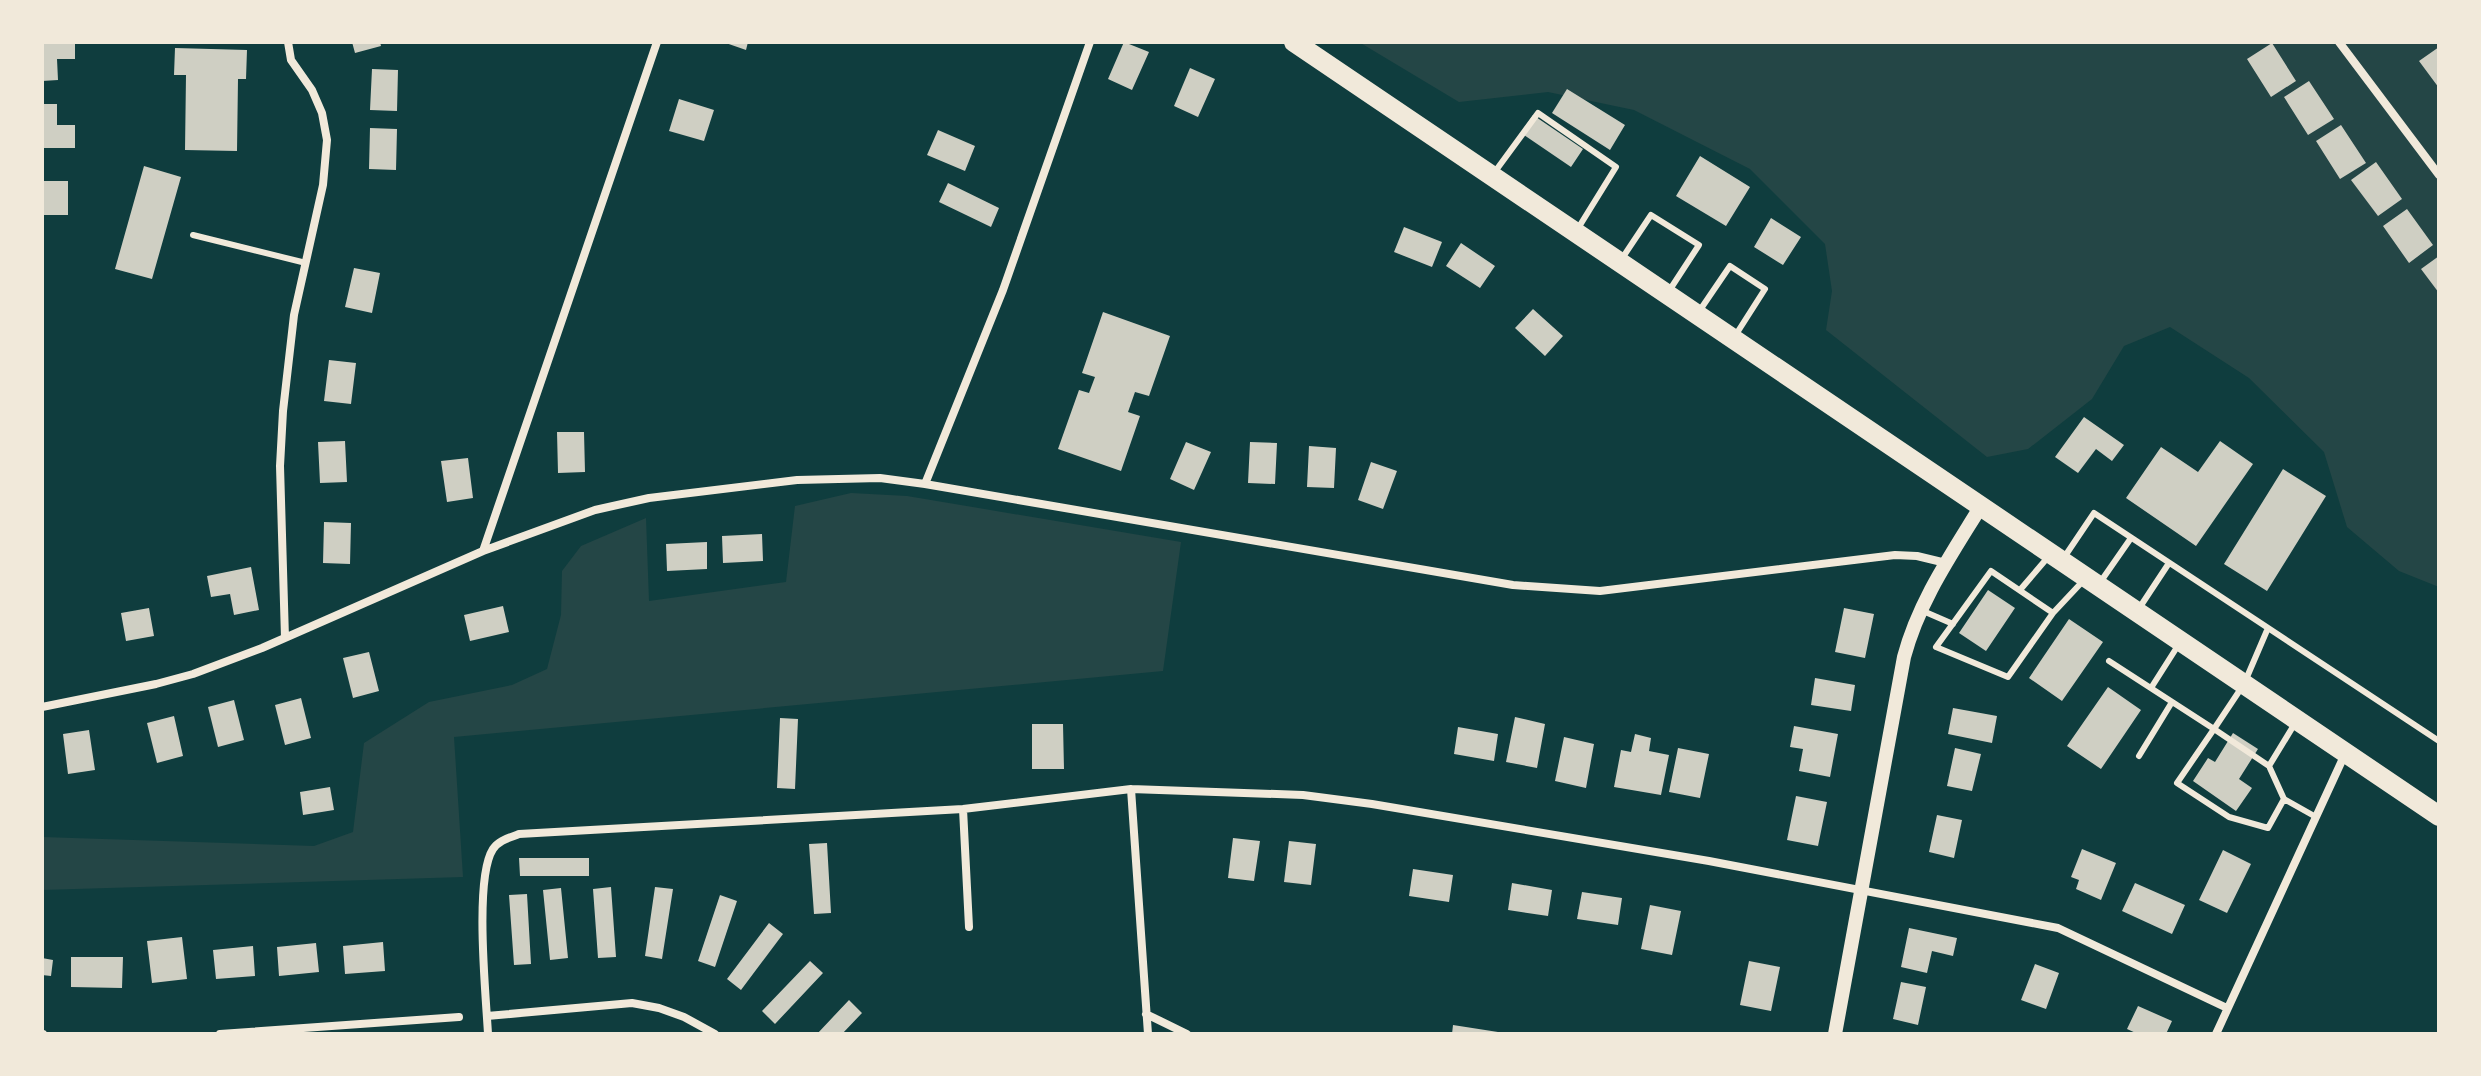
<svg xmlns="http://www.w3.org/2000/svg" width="2481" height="1076" font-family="Signika,sans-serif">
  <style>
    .green { fill: #244646 }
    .building { fill: #cfcfc3 }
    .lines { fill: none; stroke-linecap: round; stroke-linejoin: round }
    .service { stroke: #f1e9da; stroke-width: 6 }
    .minor { stroke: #f1e9da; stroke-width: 8 }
    .tertiary { stroke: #f1e9da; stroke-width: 14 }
    .primary { stroke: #f1e9da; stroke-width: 20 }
  </style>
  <rect width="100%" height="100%" fill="#0f3d3e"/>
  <path class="green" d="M1359 42H2439V587L2399 571 2347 527 2324 452 2249 378 2170 327 2124 346 2092 399 2028 449 1987 457 1826 330 1832 291 1825 244 1750 169 1634 110 1548 92 1459 102Z
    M851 493 907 496 1181 542 1163 671 454 737 463 877 42 890V837L314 846 353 832 364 743 429 702 512 685 547 669 561 615 562 571 581 546 646 518 649 601 786 582 795 506Z"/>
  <path class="building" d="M42 42H75V59H57L58 80 42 81Z
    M352 42H380L381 46 355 53Z
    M723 42H748L746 50Z
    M1124 42 1149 52 1132 90 1108 79Z
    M2272 43 2296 81 2271 97 2247 59Z
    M2439 47V88L2419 61Z
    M175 48 247 50 246 79H238L237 151 185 150 186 75H174Z
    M1190 68 1215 79 1198 117 1174 106Z
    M372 69 398 70 397 111 370 110Z
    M2309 81 2334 119 2308 135 2284 97Z
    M1567 89 1625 125 1610 150 1552 113Z
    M679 99 714 110 704 141 669 131Z
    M42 104H57V125H75V148H42Z
    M1533 115 1583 149 1571 167 1521 133Z
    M2341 125 2366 163 2340 179 2316 141Z
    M370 128 397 129 396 170 369 169Z
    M938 130 975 146 965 171 927 155Z
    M1700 156 1750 187 1726 226 1676 196Z
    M2376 162 2402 199 2378 216 2351 180Z
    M144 166 181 177 152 279 115 269Z
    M42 181H68V215H42Z
    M948 183 999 208 991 227 939 202Z
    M2407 209 2433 245 2409 263 2383 226Z
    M1771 218 1801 237 1783 265 1754 247Z
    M1404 227 1442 242 1432 267 1394 252Z
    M1461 243 1495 266 1480 288 1446 266Z
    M2439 256V293L2421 269Z
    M354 268 380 273 372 313 345 307Z
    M1533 309 1563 336 1545 356 1515 328Z
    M1103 312 1170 336 1149 396 1135 392 1128 412 1140 416 1121 471 1058 449 1079 390 1089 393 1095 377 1082 373Z
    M329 360 356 363 351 404 324 401Z
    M2084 417 2124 445 2112 461 2096 449 2078 473 2055 457Z
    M557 432H584L585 472 558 473Z
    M345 441 347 482 320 483 318 442Z
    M2220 441 2253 464 2196 546 2126 498 2161 447 2198 472Z
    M1186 442 1211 452 1194 490 1170 479Z
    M1250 442 1277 443 1275 484 1248 483Z
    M1309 446 1336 448 1334 488 1307 487Z
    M468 458 473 498 447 502 441 461Z
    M1371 462 1397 471 1383 509 1358 500Z
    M2283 469 2326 496 2267 591 2224 564Z
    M324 522 351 523 350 564 323 563Z
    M762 534 763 561 723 563 722 536Z
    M707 542V569L667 571 666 544Z
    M251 567 259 610 234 615 230 594 211 597 207 576Z
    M1988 590 2015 608 1986 651 1959 633Z
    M503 606 509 632 470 641 464 615Z
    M149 608 154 636 126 641 121 613Z
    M1844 608 1874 614 1865 658 1835 652Z
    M2069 619 2103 642 2062 701 2029 678Z
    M369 652 379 691 353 698 343 658Z
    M1815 678 1855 685 1851 711 1811 705Z
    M2108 687 2141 710 2101 769 2067 746Z
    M301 698 311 738 285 745 275 705Z
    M234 700 244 740 218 747 208 707Z
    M1953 708 1997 716 1992 743 1948 734Z
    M174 716 183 756 157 763 147 723Z
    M1515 717 1545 724 1537 768 1506 762Z
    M780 718 798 719 795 789 777 788Z
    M1032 724H1063L1064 769H1032Z
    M1794 726 1838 734 1830 777 1799 771 1803 749 1790 747Z
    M1458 727 1498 734 1494 761 1454 754Z
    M89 730 95 770 68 774 63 734Z
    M2233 733 2258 749 2239 779 2252 788 2236 811 2193 781 2208 758 2215 762Z
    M1635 734 1651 738 1649 751 1669 755 1661 795 1614 787 1621 750 1631 752Z
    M1564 737 1594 744 1586 788 1555 781Z
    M1678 748 1709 754 1700 798 1669 792Z
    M1955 748 1981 754 1972 791 1947 786Z
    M330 787 334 810 303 815 300 792Z
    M1796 796 1827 802 1818 846 1787 840Z
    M1937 815 1962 820 1954 858 1929 852Z
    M1233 838 1260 841 1254 881 1228 878Z
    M1289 841 1316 844 1311 885 1284 882Z
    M827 843 831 913 814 914 809 844Z
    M2082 849 2116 863 2101 900 2076 889 2079 880 2071 877Z
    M2223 850 2251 864 2227 913 2199 900Z
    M519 858H589V876H520Z
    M1413 869 1453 875 1449 902 1409 896Z
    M1512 883 1552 890 1548 916 1508 910Z
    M2135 883 2185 905 2172 934 2122 911Z
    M611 887 616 957 598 958 593 889Z
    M655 887 673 889 662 959 645 956Z
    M561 888 568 958 550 960 543 890Z
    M1582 892 1622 898 1618 925 1577 919Z
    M527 894 531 964 514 965 509 895Z
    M720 895 737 901 715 967 698 961Z
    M1650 905 1681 911 1672 955 1641 949Z
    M769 923 783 934 741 990 727 979Z
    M1909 928 1957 938 1953 956 1932 951 1927 973 1901 967Z
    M182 937 187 979 152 983 147 941Z
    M383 942 385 971 345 974 343 946Z
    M316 943 319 972 279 976 277 947Z
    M253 946 255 976 216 979 213 950Z
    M71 957H123L122 988 71 987Z
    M42 958 53 960 51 976 42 975Z
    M810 961 823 973 775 1024 762 1011Z
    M1749 961 1780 967 1771 1011 1740 1005Z
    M2035 964 2059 973 2046 1009 2021 1000Z
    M1901 982 1926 987 1918 1025 1893 1019Z
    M849 1000 862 1013 842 1034H817Z
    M2138 1006 2172 1021 2166 1034H2138L2127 1029Z
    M1453 1025 1498 1032 1497 1034H1452Z"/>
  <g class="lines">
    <path class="service" d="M1494 173 1538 113 1616 167 1577 230
      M193 235 306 263
      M1621 260 1651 215 1699 245 1669 291
      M1698 313 1730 266 1765 289 1735 336
      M2063 559 2094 513 2439 741
      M2099 584 2131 538
      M2020 590 2049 556
      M2138 610 2169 563
      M1923 611 1953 624
      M2053 613 1991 571 1936 647 2008 677 2053 613 2083 581
      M2109 661 2214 729 2244 684 2268 628
      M2151 688 2179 644
      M2214 729 2269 766 2284 799 2268 828 2229 817 2177 783Z
      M2139 756 2172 702
      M2269 766 2294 725
      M2284 799 2316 817"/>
    <path class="minor" d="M2339 42 2439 175
      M925 484 1003 290 1090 42
      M483 551 657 42
      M285 638 280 466 283 411 294 315 323 185 327 140 322 113 312 90 291 60 288 42
      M42 707 156 684 193 674 262 648 483 551 595 510 649 498 797 480 880 478 925 484 1513 585 1600 591 1895 555 1917 556 1946 563
      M1131 789 1148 1034
      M963 809 969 927
      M1146 1014 1187 1034
      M487 1016 632 1003 659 1008 684 1017 715 1034
      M42 1034H43
      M220 1034 459 1017
      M488 1034C486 996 474 878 493 849 499 840 509 838 519 834L963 809 1131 789 1303 795 1372 804 1709 861 2058 928 2227 1008
      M2216 1034 2345 754"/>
    <path class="tertiary" d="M1835 1034 1904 657C1919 601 1951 555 1981 506"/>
    <path class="primary" d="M1294 42 2439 816"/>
  </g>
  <rect width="2481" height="1076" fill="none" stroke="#f1e9da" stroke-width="88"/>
</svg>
